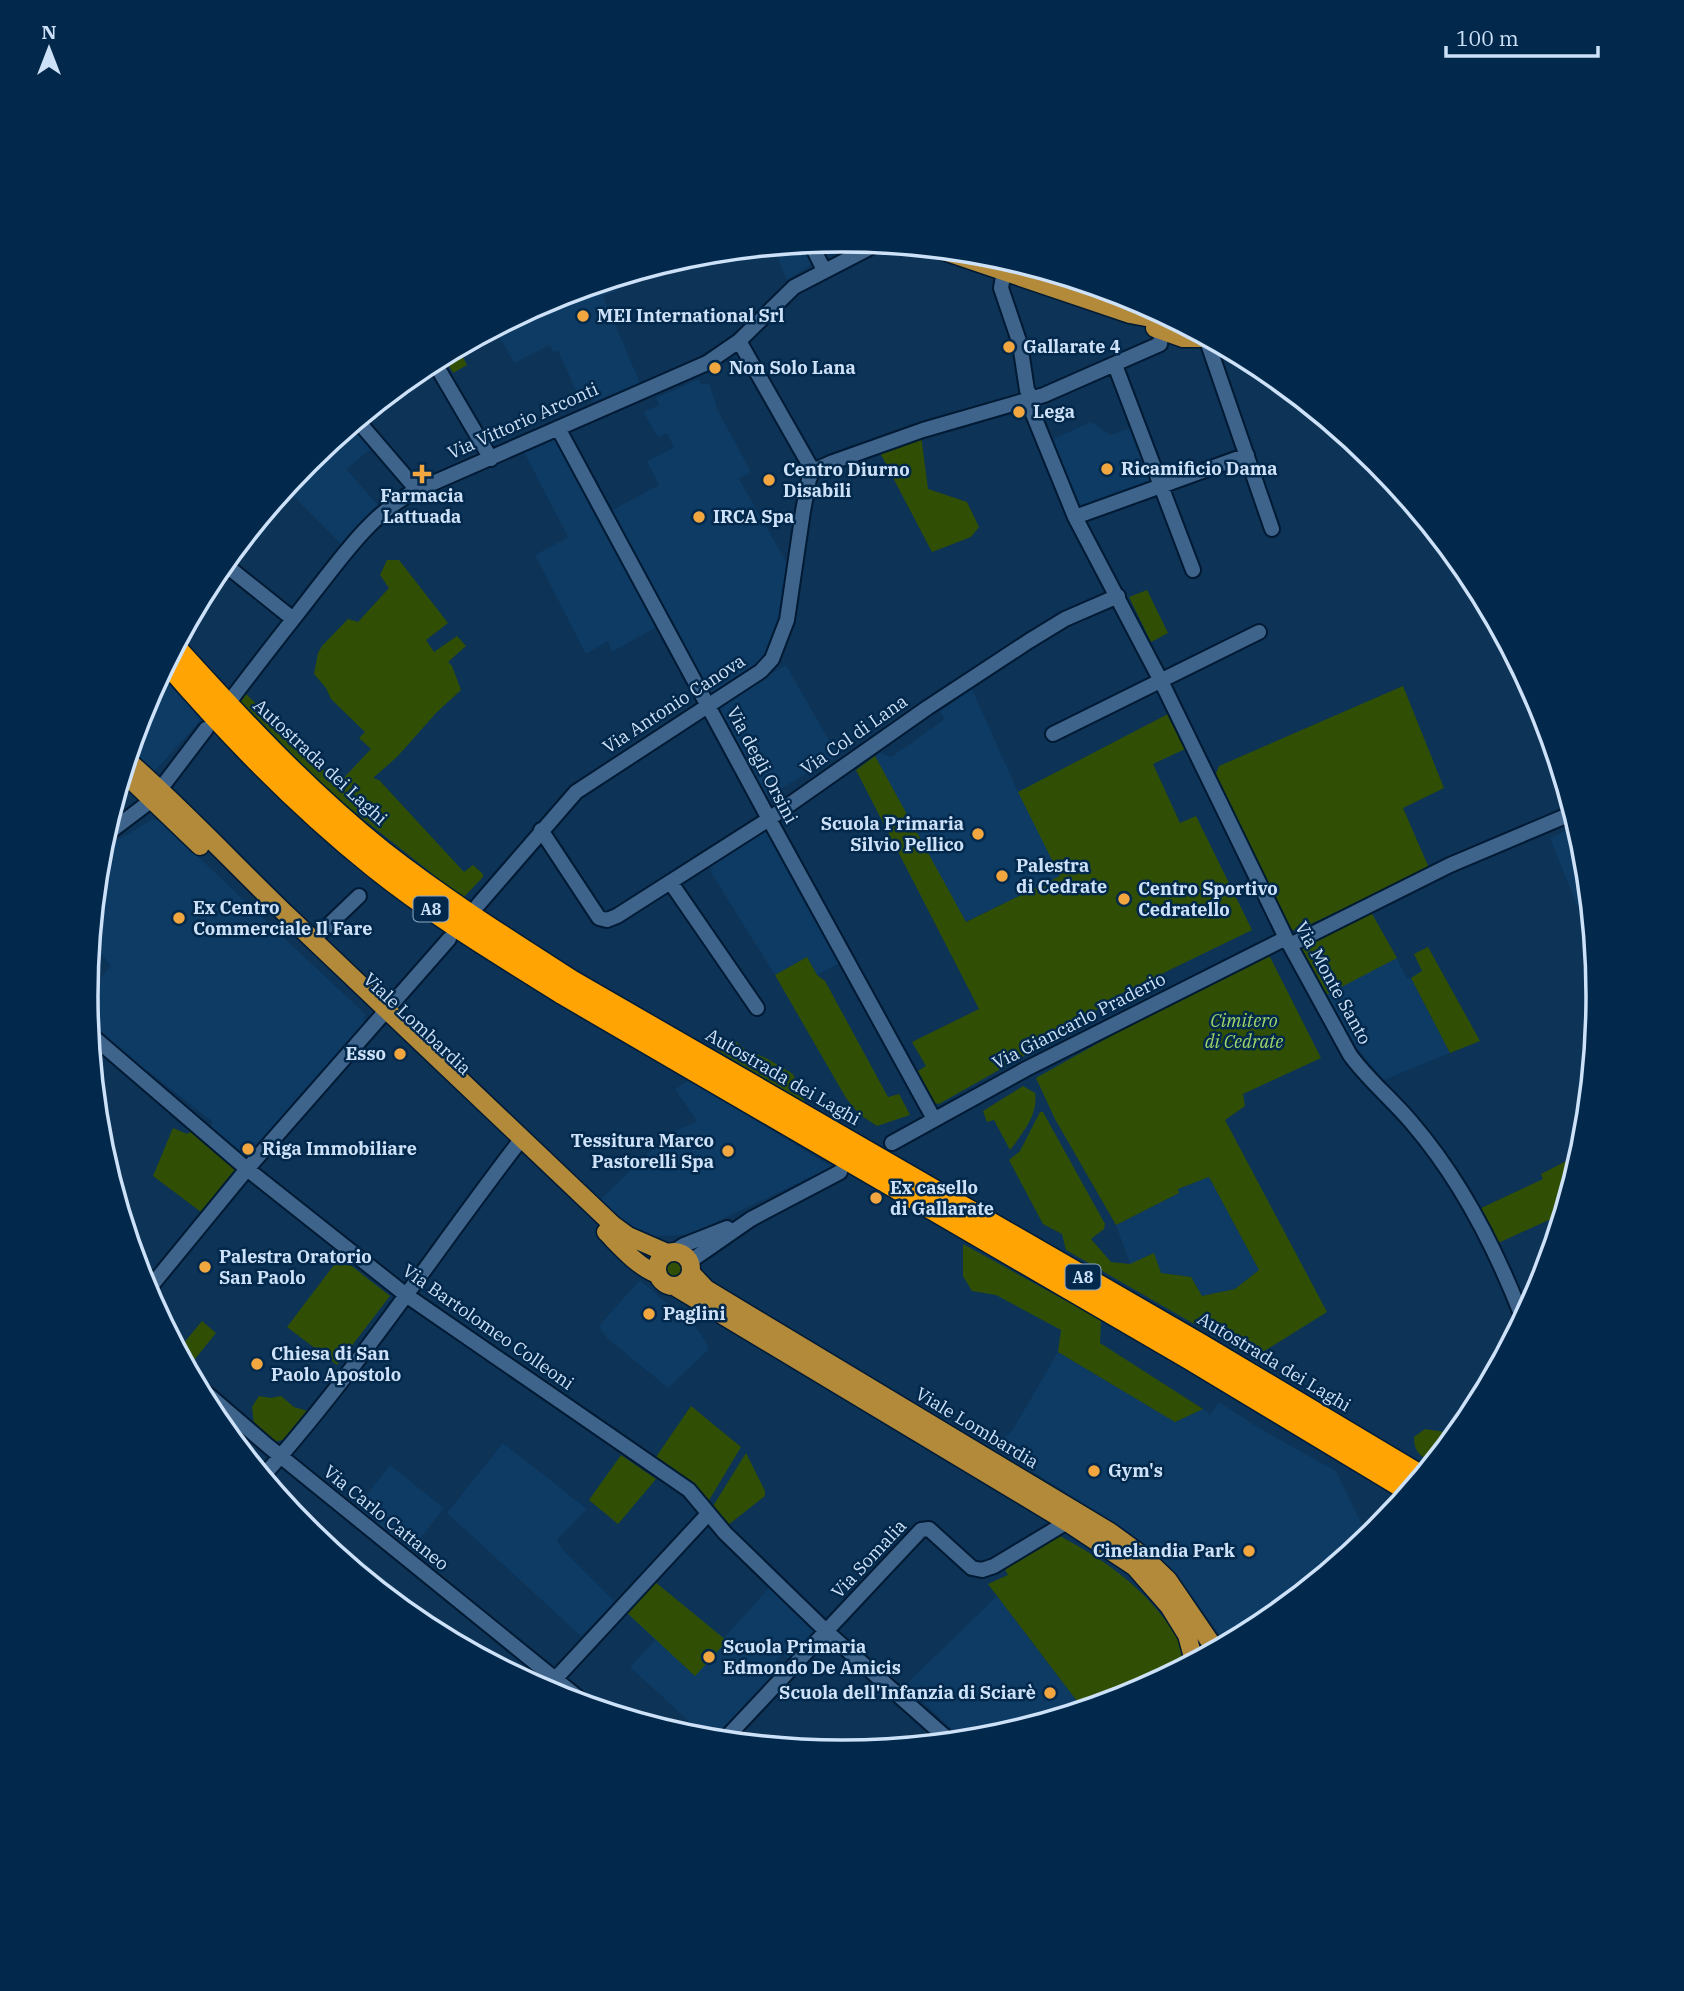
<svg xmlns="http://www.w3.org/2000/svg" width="1684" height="1991" font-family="'IBM Plex Serif',serif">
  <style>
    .built { fill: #0e3b64 }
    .green { fill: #314f04 }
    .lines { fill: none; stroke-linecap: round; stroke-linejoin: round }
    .minor-casing { stroke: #001a34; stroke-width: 18 }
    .major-casing { stroke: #001a34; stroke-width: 21 }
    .highway-casing { stroke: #001a34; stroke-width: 24 }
    .minor { stroke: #3e648b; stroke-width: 14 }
    .major { stroke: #b28a39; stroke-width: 18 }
    .highway { stroke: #ffa402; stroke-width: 21 }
    .poi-dot { fill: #f1a640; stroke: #02284b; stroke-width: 2.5 }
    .labels { text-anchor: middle; stroke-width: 5; stroke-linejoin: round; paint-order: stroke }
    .shield { fill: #02284b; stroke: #90aac4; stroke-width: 2 }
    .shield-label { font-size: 16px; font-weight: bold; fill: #cde1f8 }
    .poi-label { font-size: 18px; font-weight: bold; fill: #cde1f8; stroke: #02284b; text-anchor: start }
    .street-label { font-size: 18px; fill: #cde1f8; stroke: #02284b }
    .park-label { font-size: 18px; font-style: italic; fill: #a0d569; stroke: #02284b }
    .rim { fill: none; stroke: #cde1f8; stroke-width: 3.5 }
  </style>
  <rect width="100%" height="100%" fill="#0d3356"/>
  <path class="built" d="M842 239 855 240 827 256 821 252 816 242Z
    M804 243 814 263 787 280 773 246Z
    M613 278 618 290 603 296 640 383 593 402 590 395 581 402 558 350 553 352 550 345 514 363 495 328 553 297Z
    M699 379 701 385 709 383 718 411 751 472 739 479 790 569 782 621 765 656 758 666 709 694 609 512 659 485 647 461 674 448 667 433 658 437 643 412 659 405 656 398Z
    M1091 422 1111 435 1132 427 1152 482 1083 506 1079 504 1051 440Z
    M350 425 371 449 346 469 378 505 342 545 285 488 308 460Z
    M556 435 600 520 660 625 612 652 608 641 586 654 535 555 568 537 523 450Z
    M786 665 838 756 766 797 720 713 722 704 735 694Z
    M160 675 202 719 153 773 130 751 143 706Z
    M972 689 1018 792 1061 876 965 922 875 756 880 753 891 757 945 719 940 711Z
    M152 820H159L365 1014 364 1026 296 1099 249 1158 210 1127 213 1122 148 1071 144 1075 89 1026 86 995 111 966 92 942 100 850Z
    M1577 825 1584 848 1589 905 1578 908 1550 838Z
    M768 830 842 962 817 975 807 957 775 975 710 871 712 870 708 864Z
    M1303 947 1395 955 1407 979 1411 978 1450 1053 1384 1080 1357 1048 1302 952Z
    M689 1080 832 1167 689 1235 654 1236 638 1230 625 1222 600 1200 667 1135 697 1121 675 1089Z
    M1209 1177 1259 1270 1235 1289 1202 1296 1191 1277 1161 1273 1130 1264 1116 1225 1179 1193 1178 1189Z
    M640 1280 670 1306H676L687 1314 706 1342 708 1350 668 1388 607 1338 599 1326Z
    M1058 1352 1175 1422 1203 1409 1210 1415 1219 1402 1259 1428 1336 1471 1368 1537 1262 1625 1230 1641 1220 1635 1177 1576 1155 1552 1121 1527 1005 1454 1000 1441 1012 1431Z
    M503 1443 587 1509 557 1540 563 1550 615 1602 581 1636 447 1513Z
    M390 1465 444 1508 408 1554 355 1510Z
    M654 1581 724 1638 769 1588 816 1630 789 1660 782 1654 773 1664 780 1671 715 1739 707 1738 630 1667 655 1640 625 1611Z
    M997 1596 1083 1709 989 1737 963 1740 916 1695 910 1697 901 1689Z"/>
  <path class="green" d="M458 348 467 365 453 373 443 355Z
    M921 435 928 489 967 502 979 527 971 537 932 552 879 451Z
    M387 560H399L448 623 426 640 434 652 457 636 466 646 448 662 452 666 461 690 436 713 397 757 373 778 379 780 464 872 473 865 483 874V877L463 898 334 796 238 703 245 693 338 784 371 749 359 738 365 732 331 699 326 688 314 674 318 653 322 646 348 619 358 622 389 588 380 575Z
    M1147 590 1168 633 1151 642 1129 597Z
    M1403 686 1444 788 1403 808 1429 868 1296 931 1290 929 1215 776 1219 766Z
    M1168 714 1185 749 1153 764 1180 823 1196 816 1252 930 1114 997C1103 1009 1084 1014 1075 1027L939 1104 934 1103 918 1071 926 1066 912 1042 979 1009 856 770 875 756 966 922 1060 876 1018 792Z
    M1371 912 1397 958 1326 995 1302 952 1305 943Z
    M1428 947 1480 1041 1450 1053 1411 978 1422 971 1414 954Z
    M1269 955 1321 1058 1243 1094 1245 1106 1225 1120 1327 1312 1253 1358 1066 1250 1062 1234 1043 1224 1009 1160 1020 1151 1040 1112H1043L1105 1224 1104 1229 1091 1239 1111 1262 1130 1264 1154 1253 1161 1273 1191 1277 1202 1296 1235 1289 1259 1270 1209 1177 1178 1189 1179 1193 1116 1225 1055 1119 1036 1078 1150 1014Z
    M807 957 817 975 825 981 888 1097 899 1094 910 1115 877 1126 859 1114 846 1098 775 975Z
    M735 1041 746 1050 766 1058 793 1074 805 1103 717 1050Z
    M1023 1086 1035 1093C1039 1114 1022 1134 1010 1150L994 1120 987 1122 983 1111Z
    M173 1128 187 1134 192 1131 236 1168 201 1212 153 1176Z
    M1580 1154 1558 1227 1553 1218 1496 1244 1477 1210 1543 1179 1541 1174Z
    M963 1244 1101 1320 1100 1343 1203 1409 1175 1422 1058 1352 1061 1330 996 1295 972 1291 963 1276Z
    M340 1257 390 1296 337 1365 287 1327Z
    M663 1269a11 11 0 1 1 22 0a11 11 0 1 1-22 0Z
    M202 1321 216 1333 190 1365 183 1360 178 1350Z
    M259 1396 271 1398 281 1396 294 1407 308 1411 286 1439 274 1442 254 1424 252 1407Z
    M691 1406 741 1447 708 1502 654 1460Z
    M1425 1429 1445 1432 1451 1440 1432 1463C1420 1455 1414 1452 1414 1437Z
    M746 1453 765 1491V1496L728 1525 713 1506Z
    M621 1455 656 1479 618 1524 589 1500Z
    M1060 1536C1101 1558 1138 1583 1166 1621 1170 1627 1176 1633 1179 1639 1182 1647 1183 1658 1184 1666L1131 1694 1083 1709 988 1584 1008 1575 1004 1568Z
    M654 1581 727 1641 695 1676 625 1611Z"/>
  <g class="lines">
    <g class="minor-casing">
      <path id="minor" d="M810 242 824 270
        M1004 271 1001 288 1020 344 1027 390 1032 398
        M1206 338 1272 529
        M739 341 813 471
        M433 360 491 459
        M1115 365 1193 570
        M1032 398 1031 409 1075 517 1161 681 1286 938 1350 1055C1368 1080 1392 1099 1412 1123 1461 1180 1496 1249 1523 1319
        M357 420 417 490
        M558 428 769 819 934 1119
        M1075 517 1247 455
        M223 563 293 619
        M233 697C260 661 288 626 315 591 345 553 373 512 417 490L707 363 739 341 794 287 879 243
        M1053 734 1259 632
        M541 830 599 918 607 920 617 916 769 819 927 708 1029 641 1065 619 1118 596
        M103 837 152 800 206 729
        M671 883 757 1008
        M478 905 576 792 761 671 772 659 787 620 803 511 809 479 813 471 833 462 923 430 1044 395 1160 344 1163 322
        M313 940 359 896
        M1290 945 1450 865 1573 813
        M90 1034 247 1169 406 1295 689 1490 725 1533 827 1632 950 1741
        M892 1143 1026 1069 1286 938
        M673 1252 684 1245 727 1228
        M689 1262 751 1219 840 1172
        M147 1291 247 1169 449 939
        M197 1385 268 1446 586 1704
        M263 1476C355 1373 432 1256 516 1146
        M545 1690 708 1514
        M724 1740 921 1530 929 1529 972 1568 982 1570 994 1566 1067 1522"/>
    </g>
    <g class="major-casing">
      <path id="major" d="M938 249 1130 314 1183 324
        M1155 328 1183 338H1209
        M127 760C183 809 233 863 287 915 395 1019 504 1122 613 1225L628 1236 667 1253
        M123 772 200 846
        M606 1232C621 1247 637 1266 657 1274
        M657 1269a17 17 0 1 1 34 0a17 17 0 1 1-34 0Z
        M691 1273 706 1289 1110 1532 1143 1556 1168 1580 1215 1649
        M674 1286 1067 1522 1135 1567 1169 1606 1187 1635 1194 1661"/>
    </g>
    <g class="highway-casing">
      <path id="highway" d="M175 647C240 719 307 791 383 852 443 899 508 940 572 981L1200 1344 1421 1476
        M167 663C229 735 299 807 374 867 434 915 499 954 563 994L1188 1358 1409 1491"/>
    </g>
    <use href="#minor" class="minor"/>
    <use href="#major" class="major"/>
    <use href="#highway" class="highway"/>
  </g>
  <g class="poi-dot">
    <circle cx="583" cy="316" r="7"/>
    <circle cx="1009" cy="347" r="7"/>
    <circle cx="715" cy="368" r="7"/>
    <circle cx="1019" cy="412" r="7"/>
    <circle cx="1107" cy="469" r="7"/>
    <path d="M418.5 463.5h7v7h7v7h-7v7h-7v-7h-7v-7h7z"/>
    <circle cx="769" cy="480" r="7"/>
    <circle cx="699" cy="517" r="7"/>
    <circle cx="978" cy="834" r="7"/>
    <circle cx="1002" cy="876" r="7"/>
    <circle cx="1124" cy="899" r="7"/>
    <circle cx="179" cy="918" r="7"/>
    <circle cx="400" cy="1054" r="7"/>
    <circle cx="248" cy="1149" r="7"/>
    <circle cx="728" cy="1151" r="7"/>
    <circle cx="876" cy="1198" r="7"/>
    <circle cx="205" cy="1267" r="7"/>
    <circle cx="649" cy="1314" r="7"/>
    <circle cx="257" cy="1364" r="7"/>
    <circle cx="1094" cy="1471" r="7"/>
    <circle cx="1249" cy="1551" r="7"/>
    <circle cx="709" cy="1657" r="7"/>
    <circle cx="1050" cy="1693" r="7"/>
  </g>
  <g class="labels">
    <g class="shield">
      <rect x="413.5" y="896.5" width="35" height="25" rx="5"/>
      <rect x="1065.5" y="1264.5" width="35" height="25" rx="5"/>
    </g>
    <g class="shield-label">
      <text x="431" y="915">A8</text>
      <text x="1083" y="1283">A8</text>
    </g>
    <g class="poi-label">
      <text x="597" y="322">MEI International Srl</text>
      <text x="1023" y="353">Gallarate 4</text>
      <text x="729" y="374">Non Solo Lana</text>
      <text x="1033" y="418">Lega</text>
      <text x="1121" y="475">Ricamificio Dama</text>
      <text x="783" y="476">Centro Diurno<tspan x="783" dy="21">Disabili</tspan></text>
      <text x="422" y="502" text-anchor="middle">Farmacia<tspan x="422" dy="21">Lattuada</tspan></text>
      <text x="713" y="523">IRCA Spa</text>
      <text x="964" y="830" text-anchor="end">Scuola Primaria<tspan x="964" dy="21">Silvio Pellico</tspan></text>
      <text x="1016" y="872">Palestra<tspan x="1016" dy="21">di Cedrate</tspan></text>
      <text x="1138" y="895">Centro Sportivo<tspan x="1138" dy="21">Cedratello</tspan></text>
      <text x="193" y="914">Ex Centro<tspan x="193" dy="21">Commerciale Il Fare</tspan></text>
      <text x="386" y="1060" text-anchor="end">Esso</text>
      <text x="714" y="1147" text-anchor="end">Tessitura Marco<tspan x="714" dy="21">Pastorelli Spa</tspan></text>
      <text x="262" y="1155">Riga Immobiliare</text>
      <text x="890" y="1194">Ex casello<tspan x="890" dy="21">di Gallarate</tspan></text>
      <text x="219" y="1263">Palestra Oratorio<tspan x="219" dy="21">San Paolo</tspan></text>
      <text x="663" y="1320">Paglini</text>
      <text x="271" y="1360">Chiesa di San<tspan x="271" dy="21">Paolo Apostolo</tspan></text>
      <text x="1108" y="1477">Gym's</text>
      <text x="1235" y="1557" text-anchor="end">Cinelandia Park</text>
      <text x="723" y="1653">Scuola Primaria<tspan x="723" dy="21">Edmondo De Amicis</tspan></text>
      <text x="1036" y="1699" text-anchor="end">Scuola dell'Infanzia di Sciarè</text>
    </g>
    <g class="street-label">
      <text transform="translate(523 421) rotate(-24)" y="6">Via Vittorio Arconti</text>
      <text transform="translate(674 704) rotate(-33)" y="6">Via Antonio Canova</text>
      <text transform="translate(854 735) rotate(-35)" y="6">Via Col di Lana</text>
      <text transform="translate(320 762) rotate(43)" y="6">Autostrada dei Laghi</text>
      <text transform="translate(762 765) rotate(62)" y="6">Via degli Orsini</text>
      <text transform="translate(1333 983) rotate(61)" y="6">Via Monte Santo</text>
      <text transform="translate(1079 1021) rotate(-27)" y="6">Via Giancarlo Praderio</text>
      <text transform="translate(417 1024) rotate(43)" y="6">Viale Lombardia</text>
      <text transform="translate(783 1077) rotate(30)" y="6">Autostrada dei Laghi</text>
      <text transform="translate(488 1327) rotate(35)" y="6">Via Bartolomeo Colleoni</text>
      <text transform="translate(1274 1362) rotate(31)" y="6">Autostrada dei Laghi</text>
      <text transform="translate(977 1428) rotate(31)" y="6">Viale Lombardia</text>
      <text transform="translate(386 1518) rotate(39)" y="6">Via Carlo Cattaneo</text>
      <text transform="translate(869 1559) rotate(-47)" y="6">Via Somalia</text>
    </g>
    <g class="park-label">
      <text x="1244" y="1027">Cimitero<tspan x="1244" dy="21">di Cedrate</tspan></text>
    </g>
  </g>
  <path d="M0 0H1684V1991H0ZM98 996a744 744 0 1 1 1488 0a744 744 0 1 1-1488 0Z" fill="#02284b" fill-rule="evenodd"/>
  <path class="rim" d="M98 996a744 744 0 1 1 1488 0a744 744 0 1 1-1488 0Z"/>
  <g transform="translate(49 49)" stroke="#02284b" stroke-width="5" paint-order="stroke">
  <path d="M0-5L12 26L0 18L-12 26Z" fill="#cde1f8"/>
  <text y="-10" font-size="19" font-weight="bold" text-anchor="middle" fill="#cde1f8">N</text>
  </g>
  <path d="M1446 46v10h152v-10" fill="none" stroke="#cde1f8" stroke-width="3.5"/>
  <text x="1456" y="46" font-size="21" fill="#cde1f8" stroke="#02284b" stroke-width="5" paint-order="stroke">100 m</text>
</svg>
